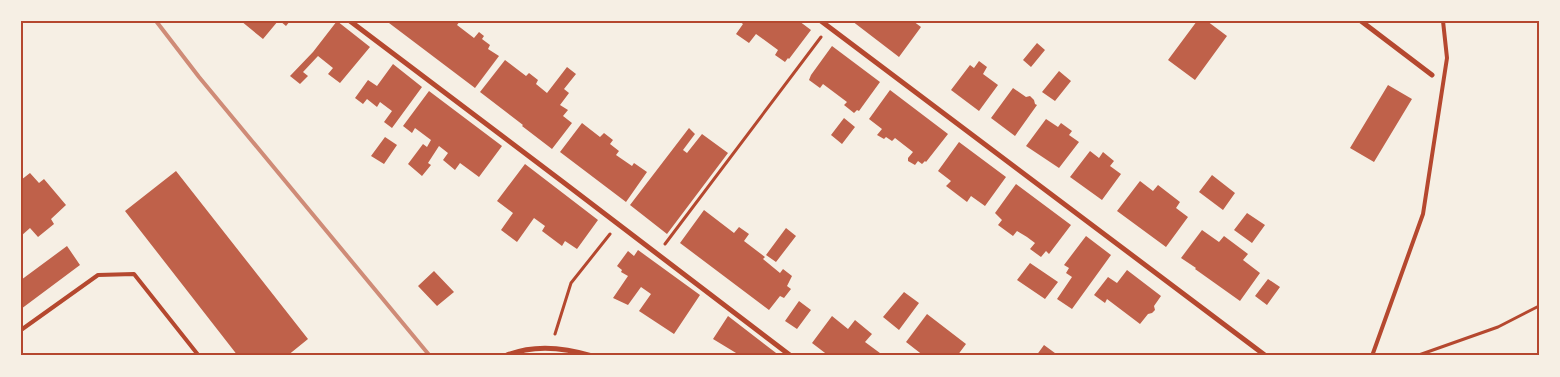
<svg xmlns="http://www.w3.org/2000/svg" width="1560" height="377" font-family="'Space Grotesk',sans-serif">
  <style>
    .building { fill: #bf614a }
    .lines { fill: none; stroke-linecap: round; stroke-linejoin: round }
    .path { stroke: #b5482f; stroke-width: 3 }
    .service { stroke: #b5482f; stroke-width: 4 }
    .minor { stroke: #b5482f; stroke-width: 5 }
    .rail { stroke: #cf8b77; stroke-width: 4 }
    .neatline { fill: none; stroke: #b5482f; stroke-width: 2 }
  </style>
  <rect width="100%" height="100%" fill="#f6efe4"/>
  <path class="building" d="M241 21H278L263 39Z
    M280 21H290L286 26Z
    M337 21 370 47 340 83 328 74 333 68 318 56 303 72 308 76 300 84 290 76 313 52Z
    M390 21H460L457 25 474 38 479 32 484 36 482 39 490 45 488 49 499 56 475 88 389 23Z
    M739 21H799L811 30 789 59 788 58 785 62 775 55 778 50 756 34 749 43 736 34 743 24Z
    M852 21H913L921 27 899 57Z
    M1197 21H1207L1227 36 1195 80 1168 60Z
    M1037 43 1045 50 1031 67 1023 60Z
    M832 46 880 82 859 111 857 110 854 113 844 105 847 102 823 84 820 88 809 80 811 75Z
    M505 60 526 76 529 73 538 80 536 84 547 93 567 67 576 74 564 89 569 93 560 105 568 110 563 116 572 123 552 149 522 126 523 125 480 92Z
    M979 61 987 67 983 74 998 85 979 111 951 90 970 65 974 68Z
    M393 64 422 87 392 128 384 122 392 111 380 102 377 107 367 99 363 104 355 98 368 80 377 86Z
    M1059 71 1071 81 1055 101 1042 92Z
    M1388 85 1412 99 1374 162 1350 148Z
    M1013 88 1026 97 1030 96 1034 100 1035 104 1037 105 1015 136 991 118Z
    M890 90 948 134 926 162 925 161 922 164 918 161 915 165 908 161V158L913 152 895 138 892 141 886 137 884 139 877 135 882 129 869 119Z
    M429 91 502 146 479 177 460 163 455 170 443 160 448 153 439 146 428 163 431 165 422 176 408 164 423 144 427 147 431 140 415 128 412 133 403 126Z
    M844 118 855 127 842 144 831 135Z
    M1046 119 1058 127 1061 123 1072 131 1069 135 1079 142 1059 168 1026 146Z
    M582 123 600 137 604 133 613 140 610 144 619 151 616 155 632 166 634 163 647 172 626 202 560 152Z
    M689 128 695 134 683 150 687 153 702 134 728 153 667 234 630 205Z
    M385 137 397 145 384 164 371 156Z
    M959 142 1006 177 985 206 971 196 967 202 946 186 951 181 938 171Z
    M1090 151 1099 158 1103 152 1114 161 1110 166 1121 174 1102 200 1070 177Z
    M525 164 598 220 577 249 565 241 562 246 542 231 545 226 534 218 517 242 501 230 513 213 497 201Z
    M176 171 308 339 287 356H238L125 211Z
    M30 173 39 183 44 179 66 205 51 219 54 224 38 237 30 228 21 236V180Z
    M1212 175 1235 193 1223 210 1199 192Z
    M1140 181 1153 191 1158 185 1180 202 1176 208 1188 217 1166 247 1117 211Z
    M1016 184 1071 225 1049 254 1046 251 1041 257 1030 249 1035 243 1027 237 1017 231 1013 236 998 225 1002 220 995 213Z
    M704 210 734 233 739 227 749 234 744 241 765 257 763 259 780 273 783 269 792 276 787 286 791 289 784 298 780 296 769 310 680 243Z
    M1247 213 1265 225 1252 243 1234 230Z
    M786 228 796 236 776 262 766 255Z
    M1202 230 1219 242 1224 236 1248 254 1243 260 1260 273 1240 301 1195 269 1196 268 1181 258Z
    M1086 236 1111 255 1072 309 1057 299 1072 277 1066 273 1069 268 1064 265Z
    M67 246 80 265 21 309V280Z
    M638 250 700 295 674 334 639 311 651 294 641 287 628 305 613 298 628 276 621 272 622 270 617 266 628 251 634 256Z
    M1030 263 1058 282 1045 299 1017 280Z
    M1127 270 1161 296 1154 306 1155 310 1152 313 1148 314 1140 324 1107 299 1105 303 1094 295 1108 277 1117 283Z
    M434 271 454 292 437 306 418 286Z
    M1268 279 1280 287 1267 305 1255 296Z
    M904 292 919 303 899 330 883 317Z
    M799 301 811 310 797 329 785 321Z
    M927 314 966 344 957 356H924L906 342Z
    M728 316 780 356H741L713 339Z
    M832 316 848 329 855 320 872 334 865 342 884 356H829L812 343Z
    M1044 345 1059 356H1036Z"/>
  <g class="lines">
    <path class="path" d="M665 244 821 37
      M555 334 571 283 610 234
      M1416 356 1498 327 1539 306"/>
    <path class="service" d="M21 330 98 275 134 274 199 356
      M1372 356 1423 214 1447 58 1443 21"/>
    <path class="minor" d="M350 21 563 182 791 356
      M821 21 1266 356
      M1361 21 1432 75
      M505 356C533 344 563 347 592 356"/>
    <path class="rail" d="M156 21 199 77 430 356"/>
  </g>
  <rect width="1560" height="377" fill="none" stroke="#f6efe4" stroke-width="45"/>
  <rect x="22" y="22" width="1516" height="332" class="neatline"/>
</svg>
